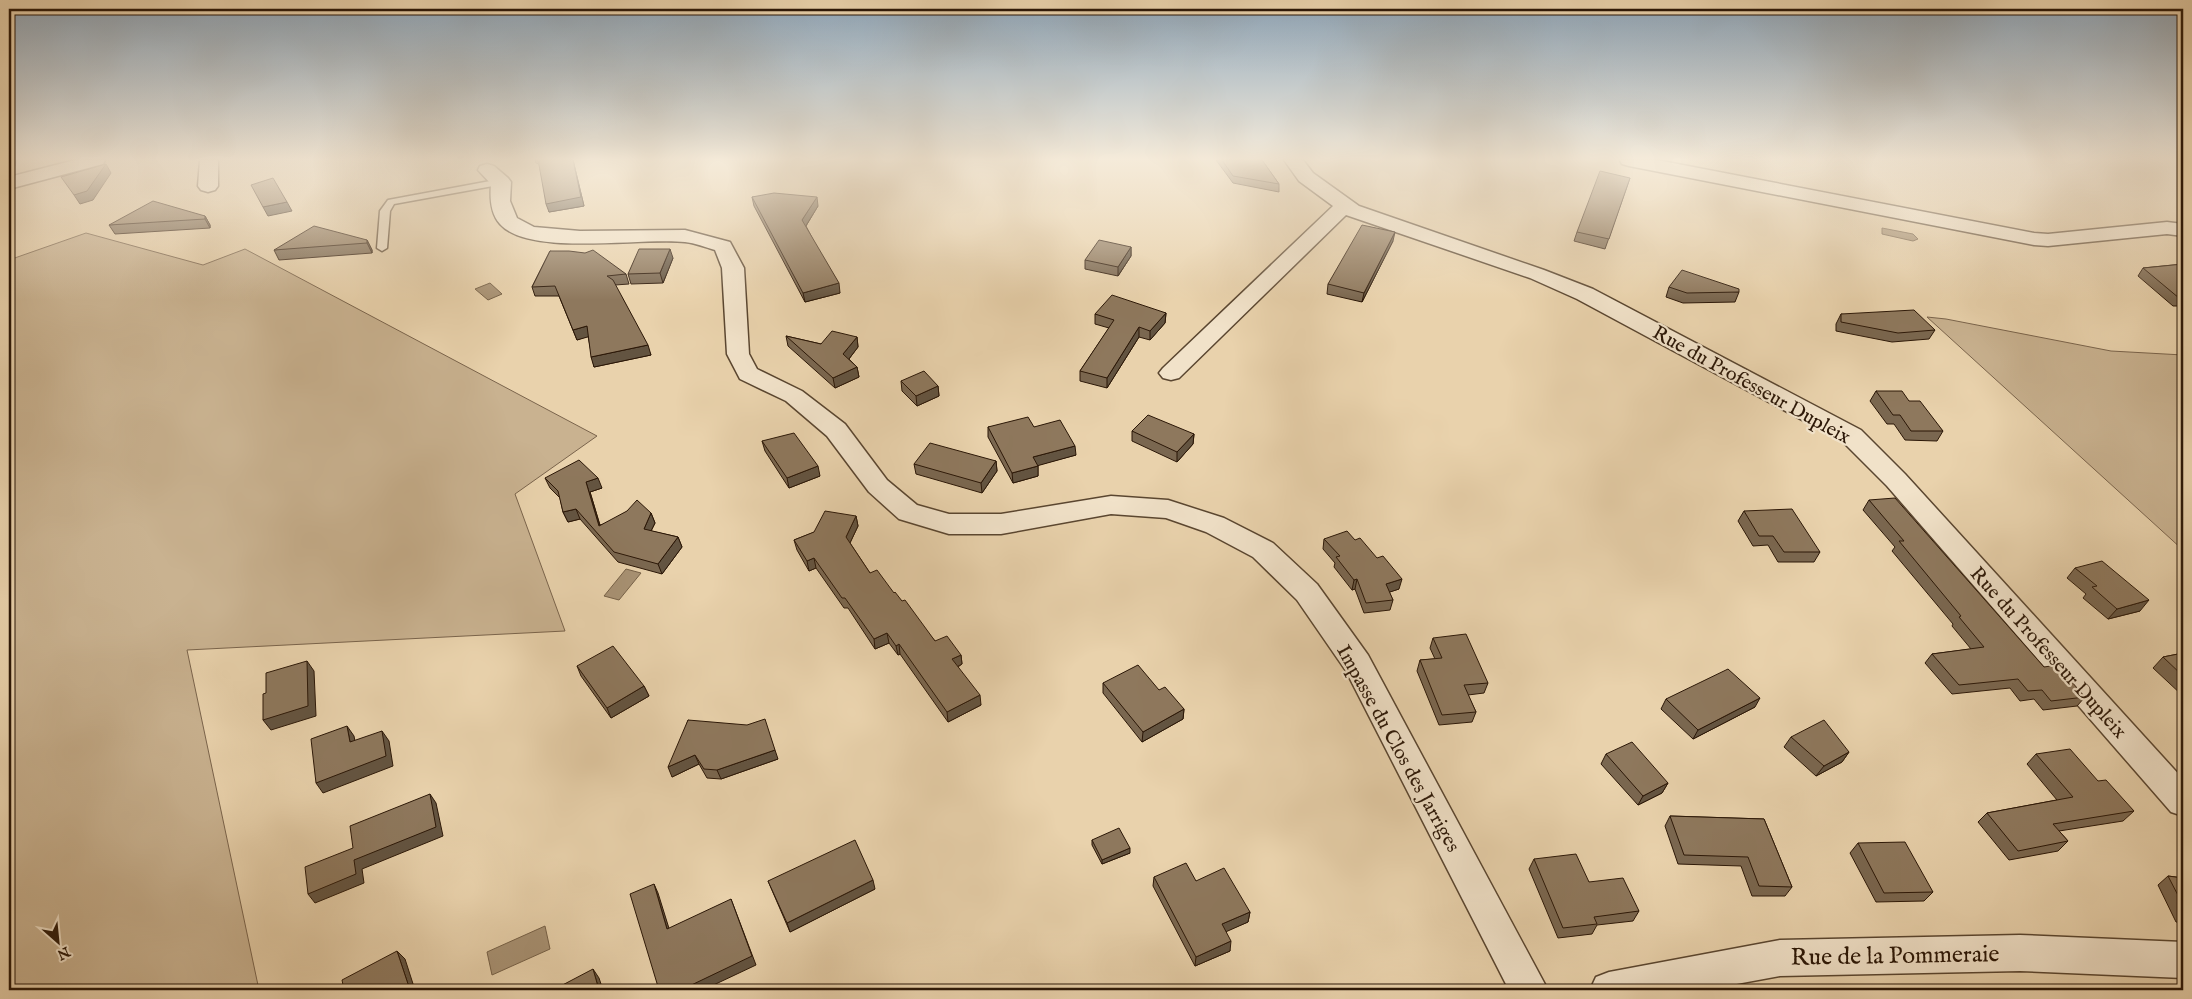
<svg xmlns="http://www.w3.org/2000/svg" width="2192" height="999" font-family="'IM FELL English',serif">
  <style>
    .green { fill: #c9b290; stroke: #7a644c }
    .water { fill: #a89274; stroke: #766148 }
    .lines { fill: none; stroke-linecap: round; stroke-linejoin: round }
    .service-casing { stroke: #5a4630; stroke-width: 3 }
    .minor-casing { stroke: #5a4630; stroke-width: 3 }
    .service { fill: #f1e2c9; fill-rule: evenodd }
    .minor { fill: #f1e2c9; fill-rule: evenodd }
    .wall { fill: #7a6750; stroke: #2b1707 }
    .shaded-wall { fill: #635441; stroke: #2b1707 }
    .building { fill: #8e785d; stroke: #2b1707 }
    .labels { text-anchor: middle; stroke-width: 4.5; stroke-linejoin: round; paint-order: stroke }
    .street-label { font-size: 20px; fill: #2b1707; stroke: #f1e2c9 }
    .near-street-label { font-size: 24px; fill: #2b1707; stroke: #f1e2c9 }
  </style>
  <rect width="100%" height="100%" fill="#e9d2ac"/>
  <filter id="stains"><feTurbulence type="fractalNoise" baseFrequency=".004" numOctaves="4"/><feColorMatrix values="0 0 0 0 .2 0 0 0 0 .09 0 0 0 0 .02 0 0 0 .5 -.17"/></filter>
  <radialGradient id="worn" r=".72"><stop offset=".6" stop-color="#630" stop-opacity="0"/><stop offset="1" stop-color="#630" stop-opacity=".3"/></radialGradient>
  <path class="green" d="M86 233 203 265 245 249 597 436 515 494 565 631 187 650 259 990H9V260Z
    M1927 317 1946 319 2111 351 2183 355V550Z"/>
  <path class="water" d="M1882 228 1913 234 1918 239 1913 241 1882 234Z
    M490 283 502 294 488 300 475 289Z
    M626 569 641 573 619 600 604 596Z
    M545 926 550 949 492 975 487 952Z"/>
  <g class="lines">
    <g class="service-casing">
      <path id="service" d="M501 179 506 182 504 184 394 204 390 211 387 248 382 251 377 248 380 211 388 200Z"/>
    </g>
    <g class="minor-casing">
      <path id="minor" d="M75 160H105L103 164 9 189V177Z
        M200 160H218V186L215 190 208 192 201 190 198 186Z
        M1284 160H1303L1313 173 1359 206 1544 270 1593 289 1861 430 1905 474 2183 779V816L2171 812 1887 486 1843 442 1577 299 1530 278 1346 215 1179 378 1171 380 1163 378 1159 373 1163 368 1333 206 1299 181Z
        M1620 160H1657L2034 233 2048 234 2167 222 2183 224V236L2167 234 2048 246 2034 245 1629 166 1622 164Z
        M487 164 494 166 508 178 511 182 510 201 517 218 534 227 580 231 685 230 730 242 744 268 749 354 757 369 802 391 845 424 887 480 917 505 949 514H1001L1111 496 1168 500 1224 518 1273 543 1317 584 1368 655 1548 990H1509L1346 671 1297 600 1253 557 1206 532 1166 518 1111 514 1001 534H949L899 519 869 492 827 436 786 401 740 379 727 354 722 268 715 250C705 247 695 243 685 242 642 237 529 257 500 224 490 213 490 197 491 184L478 170 480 166Z
        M2020 935 2183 942V978L2020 971 1780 976 1704 990H1590L1596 977 1609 972 1780 940Z"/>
    </g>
    <use href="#service" class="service"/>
    <use href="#minor" class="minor"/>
  </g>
  <path class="wall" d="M535 160H573L584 206 549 212 539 164 536 163Z
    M1216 160H1262L1279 184V192L1233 183Z
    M1630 178 1605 249 1574 241 1577 232Z
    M752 197 818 206 806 226 840 293 805 302 754 206Z
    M205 216 210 225V228L115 234 109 225Z
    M367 240 372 250V253L279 260 274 250Z
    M1393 241 1362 302 1327 294 1328 284Z
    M1131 247V256L1118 276 1085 269V260Z
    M550 251 626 274 629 284 615 285 651 355 594 367 588 336 577 340 559 296H535L532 287Z
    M673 258 663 283 631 284 628 274Z
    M2183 264V306H2173L2138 276 2143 268Z
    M1669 287 1739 292 1735 302 1683 303 1666 297Z
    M1166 313 1165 323 1150 340 1139 337 1107 388 1080 381V371L1109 328 1095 324V314Z
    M1841 314 1935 330 1929 339 1892 342 1836 331V324Z
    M786 336 821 344 857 337 858 347 849 359 857 367 859 377 835 388 788 346Z
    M901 381 938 386 939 396 917 406 902 391Z
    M1876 391 1909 401 1943 431 1937 441 1905 440 1894 424H1887L1870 401Z
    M988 427H1034L1076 455 1038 465V476L1013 483 988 437Z
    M1132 431 1194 434 1193 444 1177 462 1132 441Z
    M762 441 820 476 789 488 765 451Z
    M996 461 997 471 982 493 916 474 914 464Z
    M545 478 602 488 590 492 600 525 651 513 655 523 651 531 678 537 682 547 662 574 618 562 580 519 568 522 563 512 560 498 550 488Z
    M1869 500 2044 667 2085 697 2077 706 2043 710 2034 699 2020 701 2010 688 1952 694 1925 663 1932 654 1971 649 1952 626 1953 624 1892 551 1895 547 1863 510Z
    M1744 511 1820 552 1814 562H1778L1768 545 1753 546 1738 521Z
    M856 516 858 526 850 543 870 573 902 601 935 641 961 655 962 664 958 667 981 705 948 722 900 654 898 655 889 643 875 649 848 608H844L816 568 809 571 797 550 794 540Z
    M1324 539 1399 589 1389 592 1393 600 1390 610 1364 613 1355 589 1352 590 1334 567 1335 563 1323 549Z
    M2075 568 2140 611 2108 619 2083 598 2086 594 2067 578Z
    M1433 638 1488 683 1484 693 1468 695 1476 712 1472 722 1439 725 1417 671 1420 660 1435 659 1430 648Z
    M2183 653V696L2153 668 2163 657Z
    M577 666 644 686 649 696 611 718 581 676Z
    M1103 683 1159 690 1184 709 1183 719 1142 742 1103 693Z
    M1666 699 1755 707 1693 739 1661 709Z
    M688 720 778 759 721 779 707 778 699 764 672 777Z
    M1791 737 1849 752 1842 762 1816 776 1784 747Z
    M1606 754 1668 783 1662 793 1638 805 1601 764Z
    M2036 754 2098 781 2134 811 2123 821 2059 831 2068 841 2058 851 2009 860 1978 822 1987 813 2057 800 2027 764Z
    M1670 816 1764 819 1792 887 1785 896H1752L1741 866 1678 864 1665 826Z
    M1092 840 1130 853 1102 864 1092 845Z
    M1858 843 1933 892 1924 901 1876 902 1850 853Z
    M1534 859 1589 882 1639 911 1633 921 1597 925 1592 934 1558 938 1529 869Z
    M2168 876 2183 878V923L2176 922 2158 885Z
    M1154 877 1196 881 1250 912 1248 922 1226 931 1230 951 1195 966 1153 886Z
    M768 881 875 889 790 932Z"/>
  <path class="shaded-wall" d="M9 160H17L15 166 9 167Z
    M573 160 584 206 549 212 546 204Z
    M106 164 111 173 93 200 80 204 74 195Z
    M817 197 818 206 804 229 802 220Z
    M287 202 292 211 268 216 263 207Z
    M205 216 210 225V228L205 219Z
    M1395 232 1393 241 1362 302 1364 293Z
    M367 240 372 250V253L367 243Z
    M1131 247V256L1118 276V267Z
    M670 249 673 258 663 283 660 273Z
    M839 283 840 293 805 302 803 293Z
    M1166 313 1165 323 1150 340V331Z
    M587 326 591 336 577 340 573 330Z
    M1139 327V337L1107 388V378Z
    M857 337 858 347 845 364 843 354Z
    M648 345 651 355 594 367 591 357Z
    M857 367 859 377 835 388 833 378Z
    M938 386 939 396 917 406 916 396Z
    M1194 434 1193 444 1177 462V452Z
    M1075 446 1076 455 1033 467V457Z
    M996 461 997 471 982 493 981 483Z
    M818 466 820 476 789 488 787 478Z
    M1038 466V476L1013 483 1012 473Z
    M598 478 602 488 590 492 603 536 599 526 586 482Z
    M576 509 580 519 568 522 563 512Z
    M651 513 655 523 647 539 644 529Z
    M856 516 858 526 848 547 846 537Z
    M678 537 682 547 662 574 658 564Z
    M814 558 816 568 809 571 807 561Z
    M1357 579 1355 589 1352 590 1354 580Z
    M1402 579 1399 589 1384 594 1386 584Z
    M2149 600 2140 611 2108 619 2117 609Z
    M887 633 889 643 875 649 874 639Z
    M899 644 900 654 898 655 896 646Z
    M961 655 962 664 953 669 952 659Z
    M307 661 314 671 316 716 271 730 263 720Z
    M644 686 649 696 611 718 607 708Z
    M980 695 981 705 948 722 947 712Z
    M1760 698 1755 707 1693 739 1698 730Z
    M1184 709 1183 719 1142 742 1143 732Z
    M347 726 354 736 357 752 350 742Z
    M382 731 389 741 393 766 323 793 316 783Z
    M775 750 778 759 721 779 717 770Z
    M1849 752 1842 762 1816 776 1824 766Z
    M695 755 699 764 672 777 668 767Z
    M1668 783 1662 793 1638 805 1643 796Z
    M430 794 436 803 443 836 362 869 364 883 315 903 308 894 354 860Z
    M1130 848V853L1102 864V860Z
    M873 880 875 889 790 932 787 923Z
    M654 884 658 893 672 938 667 929Z
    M731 899 756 965 703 990H681Z
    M1250 912 1248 922 1221 934 1222 924Z
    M1231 941 1230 951 1195 966 1196 957Z
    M397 951 405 959 415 990H410Z
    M593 969 599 978 603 990H599Z"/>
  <path class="building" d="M539 160H573L581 197 546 204 539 165Z
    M1222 160H1262L1279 184 1233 176Z
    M106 164 87 191 74 195 61 177Z
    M1600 171 1630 178 1609 239 1577 232Z
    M273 178 287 202 263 207 251 185Z
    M774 193 817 197 802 220 839 283 803 293 752 197Z
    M153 201 205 216V219L109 225Z
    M1362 225 1395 232 1364 293 1328 284Z
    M314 226 367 240V243L274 250Z
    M1099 240 1131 247 1118 267 1085 260Z
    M639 249H670L660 273 628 274Z
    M593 250 626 274 607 276 613 280 648 345 591 357 587 326 573 330 555 286 532 287 550 251H569L585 253Z
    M2183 264V298H2179L2143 268Z
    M1682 270 1739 289V292L1687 293 1669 287Z
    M1112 295 1166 313 1150 331 1139 327 1107 378 1080 371 1114 320 1095 314Z
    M1914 310 1935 330 1898 333 1841 322V314Z
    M832 331 857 337 843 354 857 367 833 378 786 336 821 344Z
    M924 371 938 386 916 396 901 381Z
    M1876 391H1902L1909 401H1920L1943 431H1911L1900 415H1893Z
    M1148 415 1194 434 1177 452 1132 431Z
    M1028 417 1034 427 1060 420 1075 446 1033 457 1038 466 1012 473 988 427Z
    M794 433 818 466 787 478 762 441Z
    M930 443 996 461 981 483 914 464Z
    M579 460 598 478 586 482 599 526 627 511 637 500 651 513 644 529 678 537 658 564 614 552 576 509 563 512 558 491 545 478Z
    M1895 498 2044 667 2057 665 2085 697 2051 701 2042 690 2028 691 2018 679 1959 685 1932 654 1984 647 1959 617 1961 616 1899 541H1904L1869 500Z
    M1792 509 1820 552H1784L1773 536H1759L1744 511Z
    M825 511 856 516 846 537 870 573 877 570 894 593 895 592 902 601 905 600 935 641 947 636 961 655 952 659 980 695 947 712 899 644 896 646 887 633 874 639 845 598H842L814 558 807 561 794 540 814 532Z
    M1347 531 1355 540 1360 538 1377 558 1383 556 1402 579 1386 584 1393 600 1366 603 1357 579 1354 580 1336 557 1340 556 1324 539Z
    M2102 561 2149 600 2117 609 2092 587 2097 586 2075 568Z
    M1466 634 1488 683 1464 685 1476 712 1442 715 1420 660 1442 658 1433 638Z
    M613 646 644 686 607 708 577 666Z
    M2183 653V676L2163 657Z
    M307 661 308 706 263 720V694L266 693V673Z
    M1138 665 1159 690 1165 687 1184 709 1143 732 1103 683Z
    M1728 669 1760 698 1698 730 1666 699Z
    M765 719 775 750 717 770 704 769 695 755 668 767 688 720 747 725Z
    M1824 720 1849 752 1824 766 1791 737Z
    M347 726 350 742 382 731 386 756 316 783 311 739Z
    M1632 742 1668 783 1643 796 1606 754Z
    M2070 749 2098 781 2106 780 2134 811 2053 824 2068 841 2018 851 1987 813 2073 797 2036 754Z
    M430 794 436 827 354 860 356 874 308 894 305 867 353 848 350 826Z
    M1670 816 1764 819 1792 887 1759 886 1748 857 1684 855Z
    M1119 828 1130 848 1102 860 1092 840Z
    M855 840 873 880 787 923 768 881Z
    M1905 842 1933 892 1884 893 1858 843Z
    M1576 854 1589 882 1623 878 1639 911 1594 917 1597 924 1563 928 1534 859Z
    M1186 863 1196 881 1224 868 1250 912 1222 924 1231 941 1196 957 1154 877Z
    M2168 876 2183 878V905Z
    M654 884 667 929 731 899 752 956 681 990H659L630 894Z
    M397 951 410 990H344L342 980Z
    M593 969 599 990H553Z"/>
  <linearGradient id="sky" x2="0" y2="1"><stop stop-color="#8ea6ba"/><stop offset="0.53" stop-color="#f5ebda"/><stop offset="1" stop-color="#f5ebda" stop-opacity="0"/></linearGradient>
  <rect width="2192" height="300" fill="url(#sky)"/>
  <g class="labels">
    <g class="street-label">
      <text transform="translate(1752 384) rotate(29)" y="7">Rue du Professeur Dupleix</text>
      <text transform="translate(2049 652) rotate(48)" y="7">Rue du Professeur Dupleix</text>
      <text transform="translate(1399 748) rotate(61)" y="7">Impasse du Clos des Jarriges</text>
    </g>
    <g class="near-street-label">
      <text transform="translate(1895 955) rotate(-1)" y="8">Rue de la Pommeraie</text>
    </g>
  </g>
  <rect width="2192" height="999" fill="none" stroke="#e9d2ac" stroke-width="30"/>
  <rect x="10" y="10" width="2172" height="979" fill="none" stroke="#2b1707" stroke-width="2.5"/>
  <rect x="15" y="15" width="2162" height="969" fill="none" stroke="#2b1707"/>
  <g transform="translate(58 942) rotate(153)" stroke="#f1e2c9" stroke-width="4" paint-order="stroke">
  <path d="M0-4L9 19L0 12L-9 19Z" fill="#2b1707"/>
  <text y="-8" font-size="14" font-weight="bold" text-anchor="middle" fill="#2b1707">N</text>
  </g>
  <rect width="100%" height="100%" filter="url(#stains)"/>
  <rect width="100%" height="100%" fill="url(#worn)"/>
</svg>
